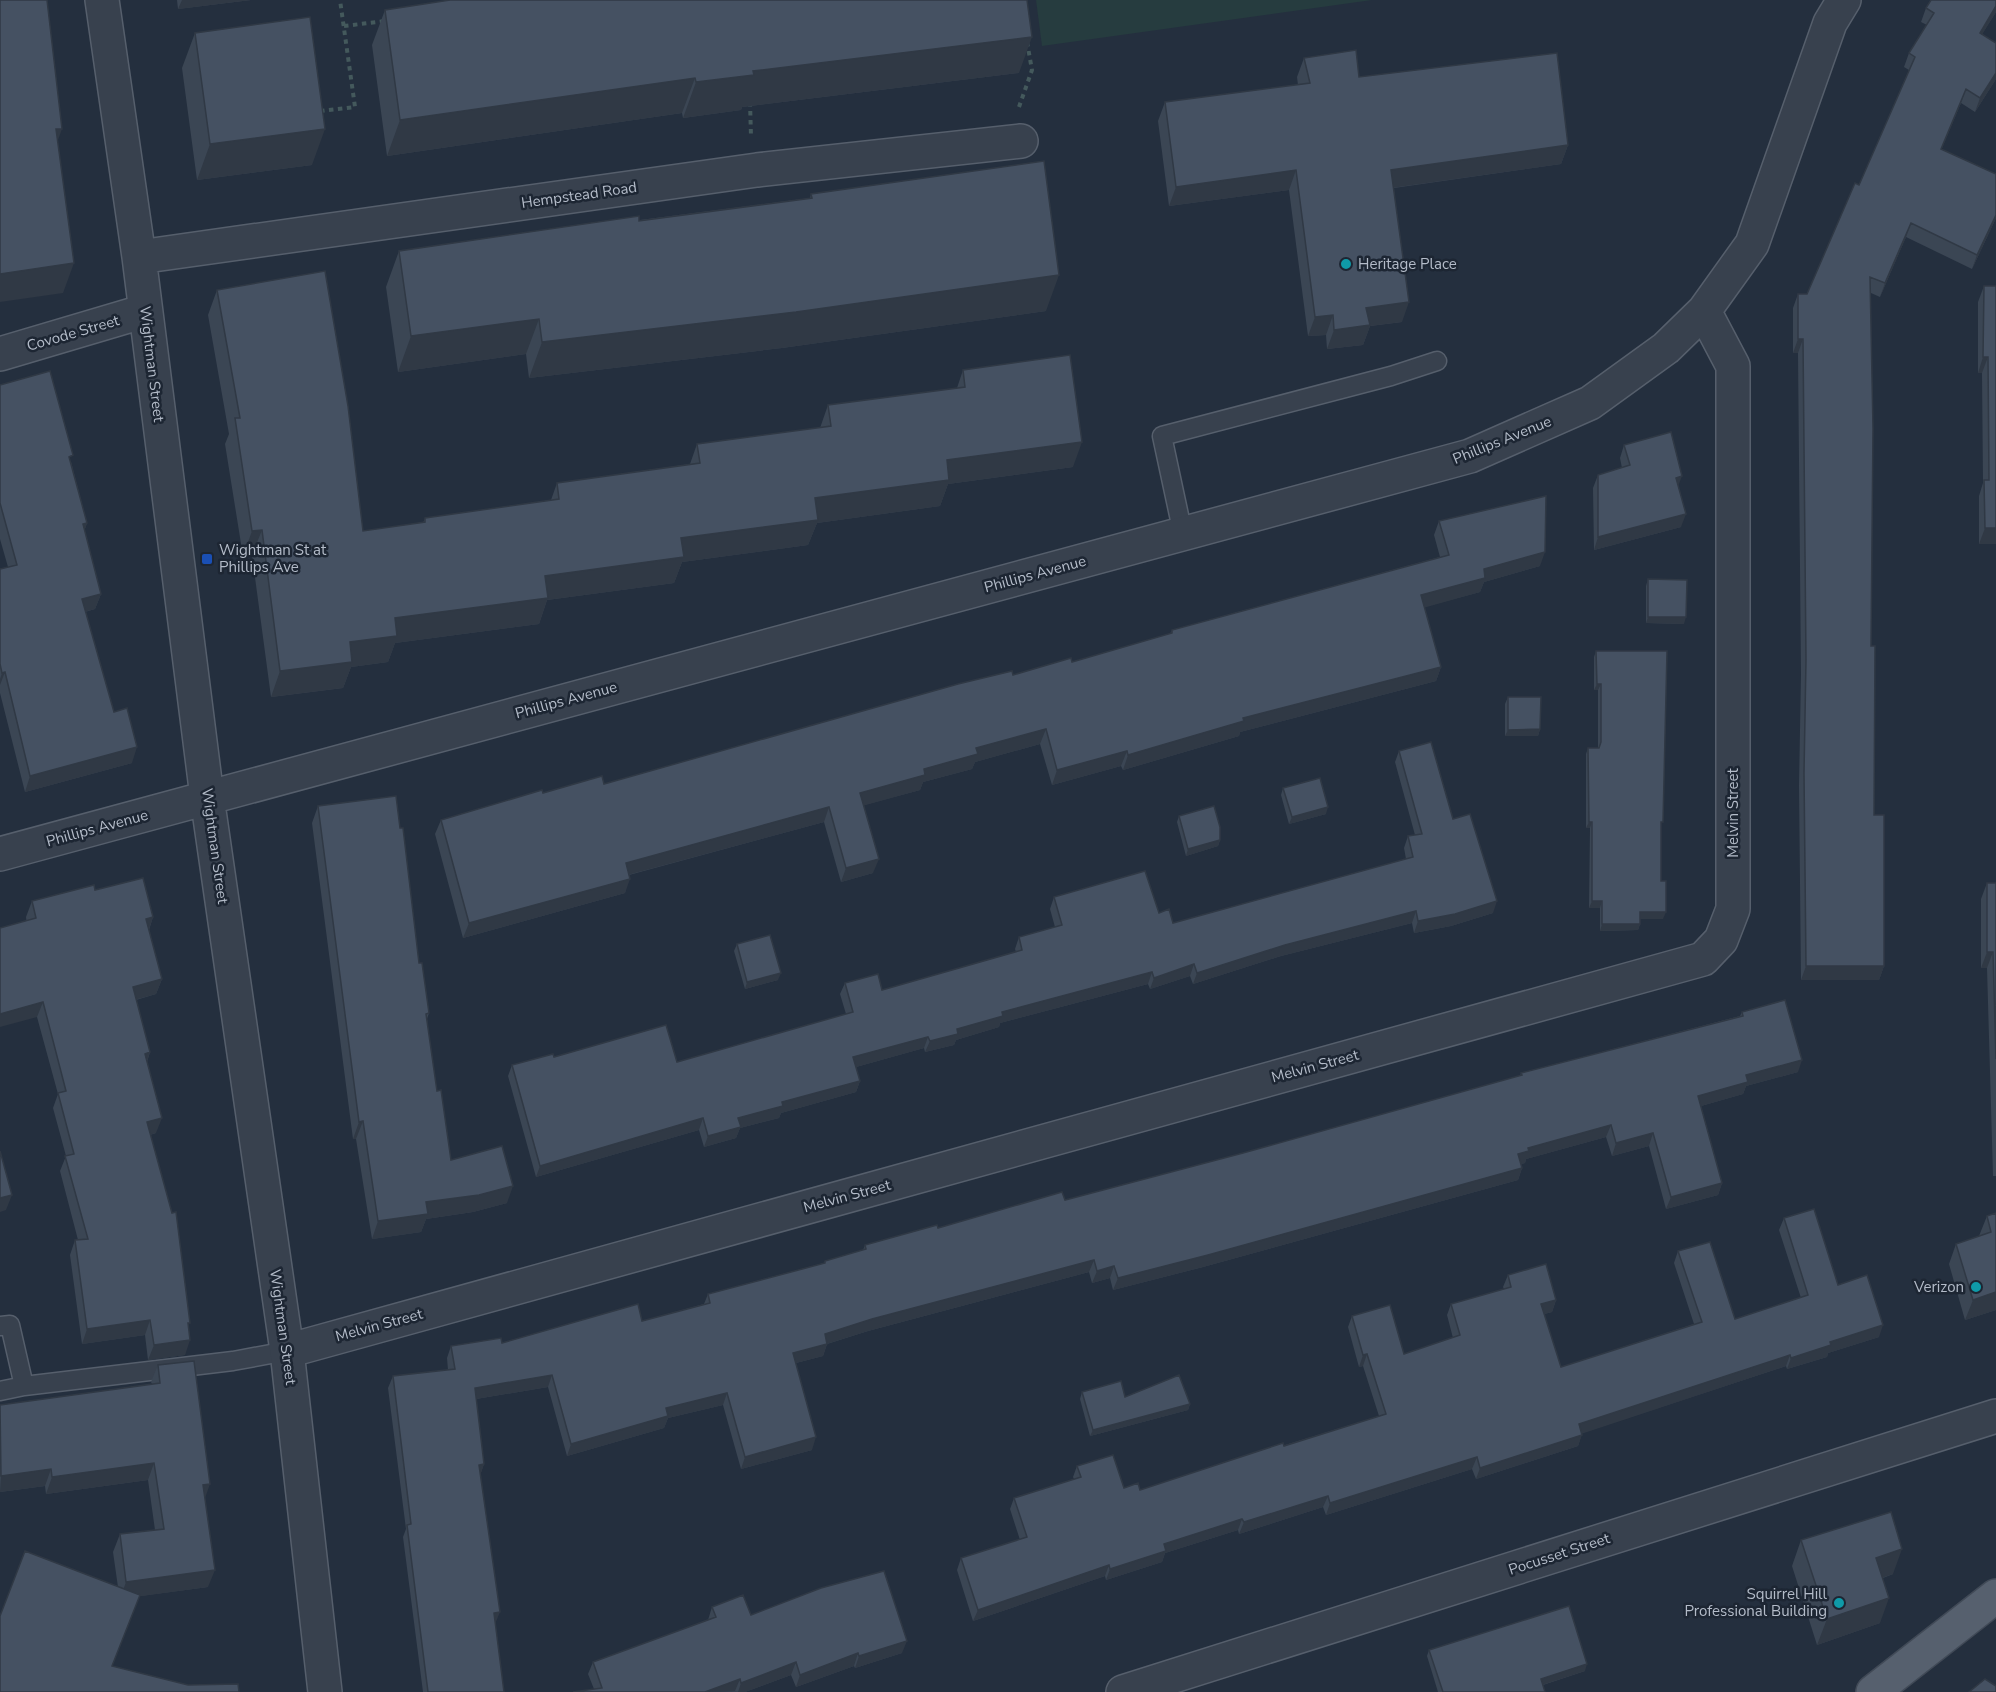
<svg xmlns="http://www.w3.org/2000/svg" width="1996" height="1692" font-family="'Nunito Sans',sans-serif">
  <style>
    .green { fill: #263c3f }
    .lines { fill: none; stroke-linecap: round; stroke-linejoin: round }
    .service-casing { stroke: #565f6c; stroke-width: 21 }
    .minor-casing { stroke: #565f6c; stroke-width: 36 }
    .primary-casing { stroke: #414a57; stroke-width: 36 }
    .path { stroke: #44595c; stroke-width: 4; stroke-dasharray: 4.5 4.5; stroke-linecap: butt }
    .service { stroke: #38414e; stroke-width: 18 }
    .minor { stroke: #38414e; stroke-width: 33 }
    .primary { stroke: #56606e; stroke-width: 33 }
    .wall { fill: #3b4654 }
    .shaded-wall { fill: #303945 }
    .building { fill: #455162; stroke: #303945; stroke-width: 1.5 }
    .culture-dot { fill: #0f9aa8; stroke: #1d2633; stroke-width: 2 }
    .transit-dot { fill: #1a4fb4; stroke: #1d2633; stroke-width: 2 }
    .labels { text-anchor: middle; stroke-width: 5; stroke-linejoin: round; paint-order: stroke }
    .street-label { font-size: 15px; fill: #b4bcc9; stroke: #1d2633 }
    .poi-label { font-size: 15px; fill: #b4bcc9; stroke: #1d2633; text-anchor: start }
  </style>
  <rect width="100%" height="100%" fill="#242f3e"/>
  <path class="green" d="M1036 0H1372L1042 46Z"/>
  <g class="lines">
    <g class="service-casing">
      <path id="service" d="M1183 534 1162 436 1391 376 1437 361
        M0 1326 10 1325 24 1386 233 1361 287 1351
        M0 1391 24 1386"/>
    </g>
    <g class="minor-casing">
      <path id="minor" d="M102 0 139 257 207 797 287 1351 325 1692
        M139 257 757 170 1021 141
        M0 354 145 311
        M0 854 1470 456 1590 403 1666 348 1704 311 1752 244 1830 23 1844 0
        M287 1351 1703 959 1721 940 1733 909V366L1704 311
        M1123 1692 1996 1416"/>
    </g>
    <g class="primary-casing">
      <path id="primary" d="M1873 1692 1996 1596"/>
    </g>
    <path class="path" d="M344 26 385 21
      M750 102 751 136
      M1019 107 1032 70 1027 42
      M320 111 355 107 340 0"/>
    <use href="#service" class="service"/>
    <use href="#minor" class="minor"/>
    <use href="#primary" class="primary"/>
  </g>
  <path class="wall" d="M177 0H251L178 9Z
    M1996 0V12L1982 34 1996 43V79L1975 112 1961 103 1941 149 1996 174V218L1972 269 1906 237 1880 297 1871 293V646L1874 815 1884 966 1879 980H1801L1799 786 1801 674 1798 353H1793V308L1798 294H1807L1859 185 1909 70 1904 67 1909 53 1927 25 1921 22 1926 8Z
    M385 10 1019 73 742 107 741 110 683 118 682 113 387 156 372 45Z
    M195 33 312 165 197 180 182 68Z
    M1304 58 1568 145 1561 164 1394 188 1402 322 1370 326 1363 345 1327 349 1326 335 1308 336 1289 190 1169 206 1158 121 1165 102 1298 85 1297 77Z
    M811 194 1046 311 782 348 529 378 526 354 398 372 386 287 399 251 810 198Z
    M1984 286H1996V544H1979V496L1983 483 1982 373H1978V302Z
    M217 290 363 531 423 523 425 518 551 500 557 483 690 464 697 444 820 428 828 405 957 388 963 370 1073 467 948 484 940 506 817 523 808 545 682 562 674 583 547 600 539 624 395 643 388 662 351 667 343 688 271 697 252 555 243 556 225 444 229 434 208 315Z
    M0 385 71 462 87 523 84 531 101 594 95 609 85 612 114 712 132 763 25 792 0 693V569L8 567 0 539Z
    M1624 445 1678 487 1681 527 1594 550 1593 488 1598 475 1622 468 1620 458Z
    M1439 521 1540 566 1484 582 1480 592 1424 607 1441 667 1436 681 1240 732 1239 736 1123 770 1121 766 1052 785 1040 744 975 762 972 769 923 782 920 790 864 805 873 873 841 882 824 822 629 875 625 893 463 938 435 834 441 820 543 793 604 784 1013 675 1072 662 1170 634 1172 630 1440 557 1434 535Z
    M1648 579 1684 624 1646 623V586Z
    M1596 651 1661 828V881L1663 919H1640V924L1638 930 1600 931V908H1589L1590 828H1586V754L1588 748H1598V690H1594V657Z
    M1508 697 1540 729 1538 736H1505V704Z
    M1399 751 1453 819 1493 913 1451 926 1414 933 1412 923 1281 956 1193 984 1190 976 1150 989 1148 984 1000 1023 999 1027 956 1040 954 1045 925 1052 924 1048 856 1067 860 1081 856 1092 781 1113 779 1118 740 1128 736 1138 704 1147 699 1130 536 1177 508 1076 512 1065 554 1057 677 1062 846 1014 840 994 845 983 882 990 1016 952 1015 949 1019 937 1055 927 1050 909 1054 897 1159 913 1173 923 1406 859 1404 848 1408 836 1415 835 1395 762Z
    M1283 788 1326 814 1289 824 1281 795Z
    M318 806 419 963 429 1013 427 1019 437 1091 451 1160 507 1203 473 1212 426 1219 421 1232 372 1239 356 1139H353L312 823Z
    M1179 816 1220 840 1218 846 1186 856 1177 822Z
    M1987 883H1996V1176H1993L1987 968H1981V899Z
    M95 890 153 917 149 930 162 979 156 994 136 1000 150 1052 147 1062 156 1133 150 1135 188 1328 185 1355 148 1360 145 1335 82 1344 70 1255 75 1240H78L60 1171 66 1156 53 1108 58 1094 37 1017 26 917 32 901Z
    M737 944 778 980 745 989 734 951Z
    M1742 1012 1798 1072 1746 1086 1743 1094 1701 1106 1722 1183 1718 1195 1666 1209 1649 1146 1612 1156 1606 1137 1526 1159 1525 1163 1521 1164 1522 1168 1518 1180 1203 1267 1113 1290 1110 1278 1092 1283 1089 1272 868 1331 827 1344 823 1356 796 1363 812 1450 741 1469 723 1405 668 1418 664 1428 567 1456 548 1387 476 1399 484 1464 480 1475 495 1624 504 1692H423L403 1537 406 1529 388 1388 393 1376 448 1370 447 1358 451 1346 502 1343 642 1321 704 1304 708 1294 824 1263 825 1261 863 1250 865 1245 1065 1200 1243 1153 1520 1076 1521 1073 1740 1016Z
    M1996 1213V1310L1965 1320 1949 1264 1956 1244 1979 1236 1987 1216Z
    M1784 1218 1838 1285 1879 1337 1828 1353 1827 1357 1787 1369 1786 1366 1582 1433 1578 1446 1476 1479 1472 1469 1326 1515 1323 1507 1239 1534 1238 1530 1165 1553 1162 1562 1106 1580 1105 1576 973 1621 957 1570 961 1558 1020 1540 1010 1509 1014 1498 1074 1479 1073 1477 1077 1466 1124 1488 1140 1490 1379 1416 1363 1366 1359 1367 1348 1327 1352 1316 1404 1354 1453 1338 1447 1315 1451 1304 1504 1289 1503 1287 1508 1275 1556 1300 1552 1312 1544 1314 1561 1367 1694 1324 1674 1263 1678 1251 1735 1319 1801 1298 1779 1230Z
    M158 1365 205 1499 208 1587 140 1596 0 1692 118 1587 113 1552 120 1534 155 1530 148 1480 46 1494 45 1486 0 1492V1405L152 1384 151 1382Z
    M1082 1392 1125 1397 1190 1404 1188 1410 1090 1436 1080 1399Z
    M1801 1540 1893 1574 1883 1578 1880 1623 1817 1645 1792 1566Z
    M712 1607 751 1615 902 1653 855 1668 854 1666 796 1687 791 1675 745 1692 594 1689 588 1674 593 1662 708 1620Z
    M1429 1650 1585 1671 1543 1685 1545 1692H1438L1427 1656Z"/>
  <path class="shaded-wall" d="M182 0H251L178 9Z
    M1996 6V12L1975 46 1980 33Z
    M1032 37 1019 73 742 107 741 110 683 118 696 82 753 71Z
    M1996 73V79L1975 112 1980 98Z
    M695 78 682 113 387 156 400 120Z
    M1966 89 1961 103 1936 163 1941 149Z
    M56 129H62L51 159Z
    M325 129 312 165 197 180 210 144Z
    M1568 145 1561 164 1384 189 1391 170Z
    M1296 170 1289 190 1169 206 1176 187Z
    M1996 215V218L1972 269 1977 255Z
    M1911 223 1906 237 1880 297 1885 283Z
    M74 263 63 293 0 302V274Z
    M1059 275 1046 311 782 348 529 378 542 342Z
    M1409 302 1402 322 1370 326 1363 345 1327 349 1334 330 1366 308Z
    M1333 315 1326 335 1308 336 1315 317Z
    M539 319 526 354 398 372 411 336Z
    M1798 339H1803L1798 353H1793Z
    M1983 357H1988L1982 373H1978Z
    M1082 442 1073 467 948 484 940 506 817 523 808 545 682 562 674 583 547 600 539 624 395 643 388 662 351 667 343 688 271 697 280 671 350 642 395 618 681 538 947 460Z
    M1682 476 1677 489 1676 478Z
    M1686 514 1681 527 1594 550 1598 537Z
    M87 523 82 539 83 524Z
    M1985 528H1996V544H1979Z
    M262 530 252 555 243 556 252 531Z
    M1545 552 1540 566 1484 582 1480 592 1416 610 1421 595 1484 569Z
    M101 594 95 609 76 614 82 599Z
    M1648 617H1686L1684 624 1646 623Z
    M1441 667 1436 681 1240 732 1239 736 1123 770 1128 755 1243 718Z
    M5 672 0 685V679L2 673Z
    M1597 684H1601L1598 690H1594Z
    M1046 729 1040 744 975 762 972 769 923 782 920 790 855 808 860 793 976 748Z
    M1540 729 1538 736H1505L1508 730Z
    M137 747 132 763 25 792 30 776Z
    M1127 751 1121 766 1052 785 1057 770Z
    M829 807 824 822 620 877 626 863Z
    M1328 807 1326 814 1289 824 1292 817Z
    M1589 822H1592L1590 828H1586Z
    M1220 840 1218 846 1186 856 1188 849Z
    M879 859 873 873 841 882 846 868Z
    M630 879 625 893 463 938 469 923Z
    M1497 901 1493 913 1451 926 1414 933 1418 921Z
    M1592 901H1602L1600 908H1589Z
    M1416 911 1412 923 1281 956 1193 984 1197 973 1285 945Z
    M1640 912H1666L1663 919H1638Z
    M153 917 148 932 146 919Z
    M1602 924H1640L1638 930 1600 931Z
    M1987 952H1993L1987 968H1981Z
    M1194 964 1190 976 1150 989 1154 978Z
    M1806 966H1884L1879 980H1801Z
    M1152 972 1148 984 1000 1023 999 1027 956 1040 954 1045 925 1052 930 1041 957 1029 1002 1012Z
    M781 973 778 980 745 989 747 982Z
    M162 979 156 994 127 1002 133 987Z
    M43 1002 37 1017 0 1027V1014Z
    M928 1037 924 1048 849 1069 853 1057Z
    M150 1052 145 1067V1054Z
    M1802 1060 1798 1072 1746 1086 1743 1094 1694 1108 1698 1096 1746 1075Z
    M860 1081 856 1092 781 1113 779 1118 740 1128 736 1138 704 1147 708 1136 738 1118 782 1102Z
    M162 1118 156 1133 142 1137 147 1122Z
    M703 1118 699 1130 536 1177 540 1166Z
    M363 1121 356 1139H353L359 1122Z
    M1611 1125 1606 1137 1526 1159 1525 1163 1514 1166 1518 1154 1528 1148Z
    M1653 1133 1649 1146 1612 1156 1616 1143Z
    M1522 1168 1518 1180 1203 1267 1113 1290 1118 1278Z
    M1722 1183 1718 1195 1666 1209 1671 1197Z
    M513 1186 507 1203 473 1212 426 1219 421 1232 372 1239 378 1221 426 1202Z
    M12 1195 6 1210 0 1212V1198Z
    M1094 1260 1089 1272 868 1331 820 1346 825 1334 872 1319Z
    M1114 1266 1110 1278 1092 1283 1097 1271Z
    M1996 1292V1310L1965 1320 1973 1300Z
    M1556 1300 1552 1312 1537 1316 1541 1304Z
    M150 1320 145 1335 82 1344 87 1329Z
    M1883 1325 1879 1337 1828 1353 1827 1357 1787 1369 1791 1358 1830 1342Z
    M190 1340 185 1355 148 1360 154 1345Z
    M827 1344 823 1356 788 1365 793 1353Z
    M1367 1354 1363 1366 1359 1367 1363 1355Z
    M1790 1355 1786 1366 1575 1436 1579 1424Z
    M552 1375 548 1387 470 1400 475 1388Z
    M727 1393 723 1405 668 1418 664 1428 567 1456 571 1444 666 1408Z
    M1190 1404 1188 1410 1090 1436 1093 1430Z
    M1582 1435 1578 1446 1476 1479 1480 1468Z
    M816 1437 812 1450 741 1469 745 1457Z
    M1477 1457 1472 1469 1326 1515 1330 1503Z
    M154 1463 148 1480 46 1494 52 1477Z
    M484 1464 480 1476 479 1465Z
    M51 1469 45 1486 0 1492 1 1476Z
    M210 1484 204 1501 203 1485Z
    M1328 1496 1323 1507 1239 1534 1244 1522Z
    M1242 1519 1238 1530 1165 1553 1162 1562 1106 1580 1110 1569 1164 1544Z
    M1902 1549 1893 1574 1867 1583 1876 1558Z
    M1109 1565 1105 1576 973 1621 978 1610Z
    M215 1570 208 1587 120 1599 126 1582Z
    M1889 1598 1880 1623 1817 1645 1827 1619Z
    M500 1612 495 1624 494 1613Z
    M907 1641 902 1653 855 1668 859 1656Z
    M858 1653 854 1666 796 1687 800 1675Z
    M796 1662 791 1675 745 1692H738L741 1683Z
    M1587 1664 1585 1671 1539 1686 1541 1679Z
    M740 1679 735 1691 705 1692Z"/>
  <path class="building" d="M0 0H47L62 129H56L74 263 0 274Z
    M450 0H1027L1032 37 753 71 754 75 696 82 695 78 400 120 385 10Z
    M1931 0H1996V6L1980 33 1996 43V73L1980 98 1966 89 1941 149 1996 174V215L1977 255 1911 223 1885 283 1870 277 1873 428 1871 646H1875L1874 815H1884V966H1806L1804 773 1806 660 1803 339H1798V294H1807L1855 183 1859 185 1915 57 1909 53 1934 13 1926 8Z
    M310 17 325 129 210 144 195 33Z
    M1356 50 1359 77 1557 53 1568 145 1391 170 1409 302 1366 308 1370 325 1334 330 1333 315 1315 317 1296 170 1176 187 1165 102 1310 83 1304 58Z
    M1044 161 1059 275 796 312 542 342 539 319 411 336 399 251 639 216V221L812 198 811 194Z
    M325 271 348 406 363 531 425 522V518L559 499 557 483 700 463 697 444 831 426 828 405 965 387 963 370 1070 355 1082 442 947 460 949 480 815 498 818 520 681 538 684 557 545 576 548 598 395 618 397 636 350 642 352 662 280 671 262 530 252 531 235 418H240L217 290Z
    M1984 286H1996V528H1985L1984 480H1989L1988 357H1983Z
    M50 371 73 455 69 457 87 523 83 524 101 594 82 599 114 712 127 708 137 747 30 776 5 672 2 673 0 664V569L17 565 0 503V385Z
    M1671 432 1682 476 1676 478 1686 514 1598 537V475L1630 465 1624 445Z
    M1546 496 1545 552 1484 569 1485 578 1421 595 1441 667 1243 718 1244 721 1128 755 1127 751 1057 770 1046 729 976 748 978 754 924 769 925 775 860 793 879 859 846 868 829 807 626 863 630 879 469 923 441 820 542 790 543 793 602 776 604 784 958 684 1012 671 1013 675 1071 658 1072 662 1172 633V630L1449 555 1439 521Z
    M1648 579 1687 580 1686 617H1648Z
    M1596 651H1667L1663 822H1661V881H1666V912H1640V924H1602V901H1592V822H1589L1588 748H1599L1601 742V684H1597Z
    M1508 697H1541L1540 729 1508 730Z
    M1431 742 1453 819 1470 814 1497 901 1455 914 1418 921 1416 911 1285 945 1197 973 1194 964 1154 978 1152 972 1002 1012 1003 1016 957 1029 958 1034 930 1041 928 1037 853 1057 860 1081 782 1102 783 1106 738 1118 741 1127 708 1136 703 1118 540 1166 512 1065 553 1054 554 1057 666 1025 677 1062 853 1012 845 983 878 974 882 990 1022 950 1019 937 1062 925 1054 897 1145 871 1159 913 1169 909 1173 923 1413 857 1408 836 1422 834 1399 751Z
    M1320 778 1328 807 1292 817 1283 788Z
    M396 796 400 828H403L419 963H422L429 1013 426 1014 437 1091 441 1090 451 1160 502 1146 513 1186 479 1195 426 1202 428 1214 378 1221 363 1121 359 1122 318 806Z
    M1214 806 1220 827V840L1188 849 1179 816Z
    M143 878 153 917 146 919 162 979 133 987 150 1052 145 1054 162 1118 147 1122 172 1213 176 1212 190 1323H188L190 1340 154 1345 150 1320 87 1329 75 1240 88 1239 65 1156 74 1154 58 1093 66 1091 43 1002 0 1014V928L36 918 32 901 94 885 95 890Z
    M1987 883H1996V1059L1993 952H1987Z
    M770 935 781 973 747 982 737 944Z
    M1785 1000 1802 1060 1746 1075 1748 1082 1698 1096 1722 1183 1671 1197 1653 1133 1616 1143 1611 1125 1528 1148 1529 1151 1518 1154 1522 1168 1208 1255 1118 1278 1114 1266 1097 1271 1094 1260 872 1319 825 1334 827 1344 793 1353 816 1437 745 1457 727 1393 666 1408 668 1416 571 1444 552 1375 475 1388 484 1464 479 1465 500 1612 494 1613 504 1692H428L407 1525 411 1524 393 1376 455 1369 451 1346 501 1338 502 1343 638 1304 642 1321 710 1303 708 1294 825 1263V1261L866 1249 865 1245 937 1225 938 1228 1062 1192 1065 1200 1243 1153 1522 1075 1521 1073 1743 1016 1742 1012Z
    M0 1151 12 1195 0 1198Z
    M1814 1209 1838 1285 1867 1275 1883 1325 1830 1342 1831 1345 1791 1358 1790 1355 1579 1424 1582 1435 1480 1468 1477 1457 1330 1503 1328 1496 1244 1522 1242 1519 1164 1544 1166 1551 1110 1569 1109 1565 978 1610 961 1558 1027 1537 1014 1498 1081 1477 1077 1466 1113 1455 1124 1488 1138 1483 1140 1490 1283 1443 1284 1446 1386 1414 1367 1354 1363 1355 1352 1316 1390 1305 1404 1354 1460 1335 1451 1304 1511 1287 1508 1275 1546 1264 1556 1300 1541 1304 1561 1367 1702 1322 1678 1251 1710 1242 1735 1319 1808 1295 1784 1218Z
    M1996 1213V1292L1973 1300 1956 1244 1991 1232 1987 1216Z
    M194 1361 210 1484 203 1485 215 1570 126 1582 120 1534 164 1529 154 1463 52 1477 51 1469 1 1476 0 1405 160 1383 158 1365Z
    M1179 1375 1190 1404 1093 1430 1082 1392 1121 1381 1125 1397Z
    M1891 1512 1902 1549 1876 1558 1889 1598 1827 1619 1801 1540Z
    M25 1551 140 1595 112 1666 188 1685 238 1684 239 1692H0V1616Z
    M884 1571 907 1641 859 1656 858 1653 800 1675 796 1662 741 1683 740 1679 705 1692H573L602 1688 593 1662 716 1617 712 1607 743 1595 751 1615 821 1588Z
    M1569 1606 1587 1664 1541 1679 1545 1692H1443L1429 1650Z
    M1985 1679 1996 1686V1692H1969Z"/>
  <g class="culture-dot">
    <circle cx="1346" cy="264" r="6"/>
    <circle cx="1976" cy="1287" r="6"/>
    <circle cx="1839" cy="1603" r="6"/>
  </g>
  <rect class="transit-dot" x="201" y="553" width="12" height="12" rx="3"/>
  <g class="labels">
    <g class="street-label">
      <text transform="translate(579 195) rotate(-8)" y="5">Hempstead Road</text>
      <text transform="translate(73 333) rotate(-16)" y="5">Covode Street</text>
      <text transform="translate(152 364) rotate(83)" y="5">Wightman Street</text>
      <text transform="translate(1502 440) rotate(-22)" y="5">Phillips Avenue</text>
      <text transform="translate(1035 574) rotate(-15)" y="5">Phillips Avenue</text>
      <text transform="translate(566 700) rotate(-15)" y="5">Phillips Avenue</text>
      <text transform="translate(1733 813) rotate(-90)" y="5">Melvin Street</text>
      <text transform="translate(97 828) rotate(-15)" y="5">Phillips Avenue</text>
      <text transform="translate(215 846) rotate(82)" y="5">Wightman Street</text>
      <text transform="translate(1315 1066) rotate(-15)" y="5">Melvin Street</text>
      <text transform="translate(847 1196) rotate(-15)" y="5">Melvin Street</text>
      <text transform="translate(379 1325) rotate(-15)" y="5">Melvin Street</text>
      <text transform="translate(283 1327) rotate(82)" y="5">Wightman Street</text>
      <text transform="translate(1559 1554) rotate(-18)" y="5">Pocusset Street</text>
    </g>
    <g class="poi-label">
      <text x="1358" y="269">Heritage Place</text>
      <text x="219" y="555">Wightman St at<tspan x="219" dy="17">Phillips Ave</tspan></text>
      <text x="1964" y="1292" text-anchor="end">Verizon</text>
      <text x="1827" y="1599" text-anchor="end">Squirrel Hill<tspan x="1827" dy="17">Professional Building</tspan></text>
    </g>
  </g>
</svg>
